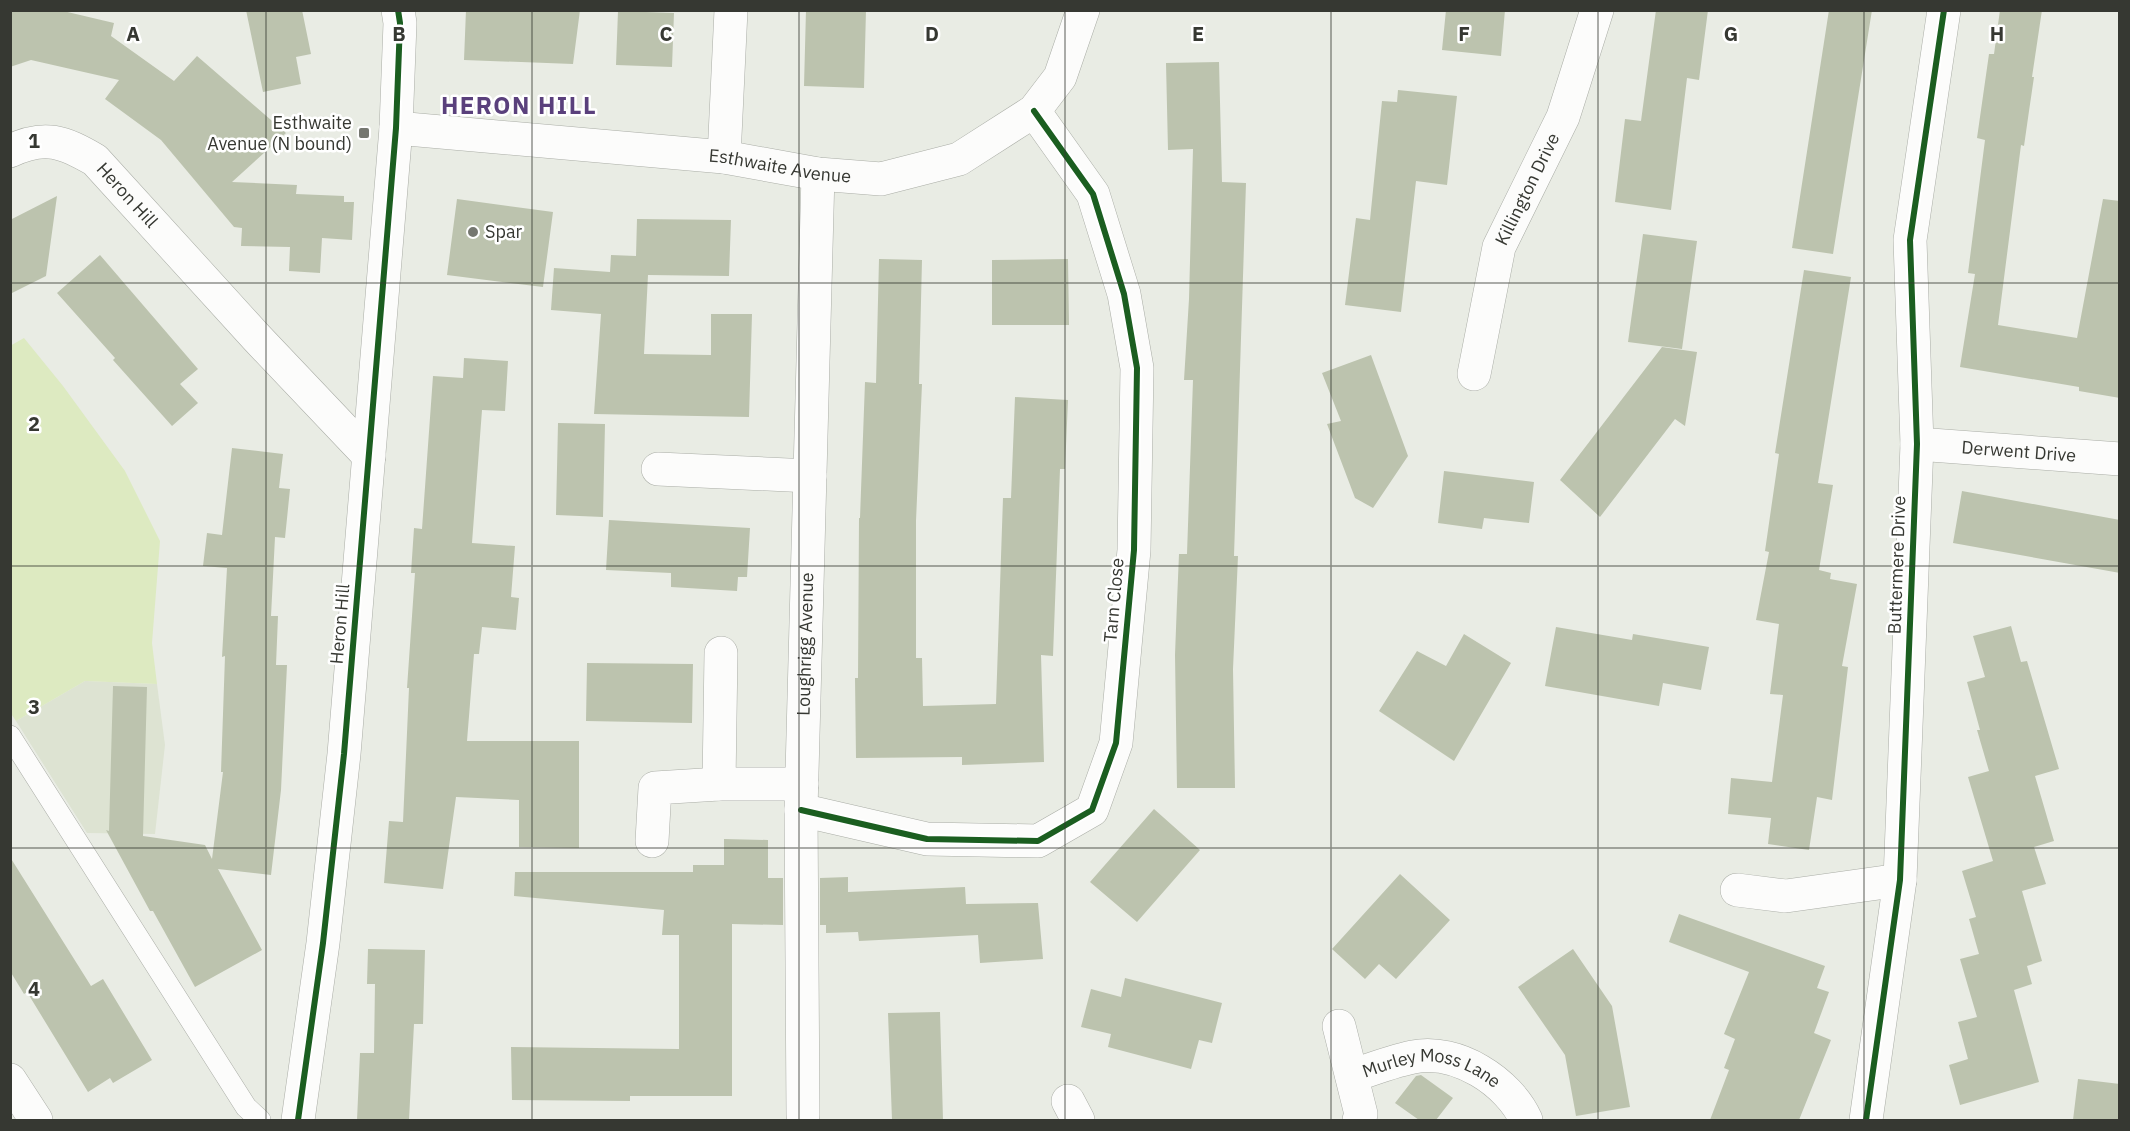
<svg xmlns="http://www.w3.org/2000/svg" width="2130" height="1131" font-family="'IBM Plex Sans',sans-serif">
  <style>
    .built { fill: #dde3d2 }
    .green { fill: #ddeac1 }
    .building { fill: #bcc3ae }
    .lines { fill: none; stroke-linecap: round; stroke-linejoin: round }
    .service-casing { stroke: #aaada6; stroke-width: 22 }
    .minor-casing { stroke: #aaada6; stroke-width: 34 }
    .service { stroke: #fcfcfb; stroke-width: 21 }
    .minor { stroke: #fcfcfb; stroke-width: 33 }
    .cycleway-casing { stroke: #fff; stroke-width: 10 }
    .cycleway { stroke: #1b5e20; stroke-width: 6 }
    .grid { fill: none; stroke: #363832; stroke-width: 1.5; stroke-opacity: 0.55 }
    .poi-dot { fill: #757770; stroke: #fff; stroke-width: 2 }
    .labels { text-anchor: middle; stroke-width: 5; stroke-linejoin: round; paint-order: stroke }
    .poi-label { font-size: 18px; fill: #363832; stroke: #fff; text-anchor: end }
    .street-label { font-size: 18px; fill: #363832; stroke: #fff }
    .district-label { font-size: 24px; font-weight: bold; letter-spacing: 1.5px; fill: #5a407c; stroke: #fff }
    .grid-label { font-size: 20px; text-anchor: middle; font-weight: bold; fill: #363832; stroke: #fff; stroke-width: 5; stroke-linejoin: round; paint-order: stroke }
  </style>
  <rect width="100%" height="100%" fill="#e9ece4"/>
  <path class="built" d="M85 681 157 684 165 745 155 834 87 833 16 721Z"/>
  <path class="green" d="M24 338 63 386 125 471 160 541 152 643 157 684 85 681 16 721 10 712V346Z"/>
  <path class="building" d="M10 10H59L114 23 111 36 174 81 197 56 286 133 232 182 297 185 296 194 344 196V202H354L352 240 322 238 320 273 289 271 290 247 241 246 242 228 234 227 161 140 105 99 119 80 31 60 10 67Z
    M246 10H302L311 54 296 57 301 84 263 92Z
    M466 10H580L573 64 464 60Z
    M806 10H866L864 88 804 86Z
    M1446 10H1505L1501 56 1442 50Z
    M1656 10H1708L1699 80 1687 78 1671 210 1615 202 1625 119 1641 121Z
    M1829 10H1872L1833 254 1792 248Z
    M2000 10H2042L2032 77H2034L2029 111 2024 146 2021 145 1998 325 2077 338 2103 199 2120 201V398L2079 391V387L1960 367 1975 274 1968 273 1985 140 1977 138 1989 54H1994Z
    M618 11 674 13 672 67 616 65Z
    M1219 62 1222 182 1246 183 1234 556H1238L1233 669 1235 788H1177L1175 655 1177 602 1179 554H1187L1193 380H1184L1189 299 1193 149 1168 150 1166 63Z
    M1398 90 1457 96 1447 185 1416 181 1401 312 1345 305 1356 218 1370 220 1382 101 1397 102Z
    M57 196 46 276 10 294V220Z
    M457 199 553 212 543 287 447 275Z
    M637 219 731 220 729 276 648 275 644 354 711 355V314H752L749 417 594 414 601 314 551 310 554 268 610 272 611 255 636 256Z
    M1643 234 1697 241 1682 349 1628 342Z
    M100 255 198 369 180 384 198 403 172 426 113 360 115 358 57 293Z
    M879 259 922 260 919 384H922L916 521V658H922L923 706 996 704 1003 498H1011L1015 397 1068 400 1065 469H1060L1053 656 1041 655 1044 762 962 765V757L856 758 855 678H858L859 518H860L865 382 876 383Z
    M1068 259 1069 325H992V260Z
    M1804 270 1851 277 1818 483 1833 485 1819 570 1831 573 1830 579 1857 584 1842 666 1848 667 1832 800 1817 797 1809 850 1768 844 1771 818 1728 814 1731 778 1772 782 1783 695 1770 694 1779 624 1756 620 1769 552 1765 551 1779 454 1775 453Z
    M1662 347 1697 352 1685 426 1675 419 1600 517 1560 480Z
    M1371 355 1408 456 1373 508 1355 498 1327 424 1341 421 1322 373Z
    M464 358 508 361 505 411 482 410 472 543 515 546 511 597 519 598 516 630 482 627 479 654H474L467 741H579V848L519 847V800L456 797 443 889 384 883 389 821 403 822 409 688H407L415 573H411L414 528 422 529 433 376 463 378Z
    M558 423 605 424 603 517 556 515Z
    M232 448 283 454 279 488 290 489 285 538 275 537 271 616H278L276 665H287L281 790 271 875 218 869 262 950 195 987 153 911H150L106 830 109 831 113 686 147 687 143 836 205 845 212 859 223 772H221L225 656 222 657 227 568 203 566 207 533 222 535Z
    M1444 471 1534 482 1529 523 1484 518 1482 529 1438 523Z
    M1962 491 2120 520V573L1953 543Z
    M609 520 750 528 747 577H738L737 591 671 587V573L606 570Z
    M2011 626 2021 662 2027 661 2059 769 2035 776 2054 841 2034 847 2046 884 2022 891 2042 961 2027 966 2032 984 2014 990 2039 1082 1960 1105 1949 1065 1968 1059 1958 1022 1977 1017 1960 959 1979 954 1969 919 1976 917 1962 871 1993 861 1968 777 1989 771 1977 730H1980L1967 682 1985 677 1973 636Z
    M1556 627 1632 640 1633 634 1709 647 1701 690 1663 683 1659 706 1545 686Z
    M1464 634 1511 663 1454 761 1379 711 1417 651 1446 666Z
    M587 663 693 664 692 723 586 721Z
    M1154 809 1200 850 1137 922 1090 882Z
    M724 839 768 840V878H783V925L732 924V1096H630V1101L512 1100 511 1047 679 1049V935H662L664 910 514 896 515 872H693V865H724Z
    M10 857 91 986 103 979 152 1060 113 1083 110 1078 88 1092 27 992 24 994 10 971Z
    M1400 874 1450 920 1396 979 1379 964 1365 979 1332 949Z
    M848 877V892L965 887 966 904 1038 903 1043 959 980 963 978 935 859 941 858 932 826 933V925H820V878Z
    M1679 914 1825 966 1817 988 1829 992 1814 1033 1831 1040 1799 1120H1710L1729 1070 1724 1068 1735 1039 1724 1034 1749 972 1669 942Z
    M368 949 425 950 423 1024H414L409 1120H357L360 1053H374L375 984H367Z
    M1573 949 1612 1006 1630 1107 1576 1116 1565 1055 1518 987Z
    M1125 978 1222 1003 1212 1043 1199 1040 1191 1069 1108 1047 1111 1034 1081 1027 1091 989 1121 997Z
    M940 1012 943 1120H892L888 1013Z
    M1421 1075 1453 1098 1436 1120H1419L1395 1103 1416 1076Z
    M2078 1079 2120 1084V1120H2073Z"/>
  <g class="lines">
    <g class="service-casing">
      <path id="service" d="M10 736 246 1107 260 1120"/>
    </g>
    <g class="minor-casing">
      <g id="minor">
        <path id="s1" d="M396 128 724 157 818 174 881 179 959 159 1034 111 1060 77 1083 10"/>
        <path id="s2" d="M10 151C45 134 64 142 95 160L257 338 369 456"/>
        <path d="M724 157 731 10"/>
        <path id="s3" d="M1474 374 1499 247 1563 117 1597 10"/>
        <path id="s4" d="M1917 444 2120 459"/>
        <path d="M658 469 810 476"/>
        <path d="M719 784 721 653"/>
        <path d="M801 810 927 839 1038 841 1092 810 1116 743 1134 550 1137 368 1124 294 1093 194 1034 111"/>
        <path d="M652 841 655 788 719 784H802"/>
        <path d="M1737 890 1786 896 1900 880"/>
        <path d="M1339 1026 1361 1114 1359 1120"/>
        <path id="s5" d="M1352 1076C1372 1069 1393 1061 1413 1057 1457 1048 1509 1082 1526 1120"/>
        <path d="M10 1080 36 1120"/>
        <path d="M1068 1101 1078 1120"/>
        <path id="s6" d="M803 1115 801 810 818 174"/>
        <path d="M298 1120 323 943 344 754 396 128 400 23 398 10"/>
        <path d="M1866 1120 1900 880 1917 444 1910 240 1944 10"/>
      </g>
    </g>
    <use href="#service" class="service"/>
    <use href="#minor" class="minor"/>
    <g class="cycleway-casing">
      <path id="cycleway" d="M801 810 927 839 1038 841 1092 810 1116 743 1134 550 1137 368 1124 294 1093 194 1034 111
        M298 1120 323 943 344 754 396 128 400 23 398 10
        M1866 1120 1900 880 1917 444 1910 240 1944 10"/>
    </g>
    <use href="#cycleway" class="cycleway"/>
  </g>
  <path class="grid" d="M266 10V1120M532 10V1120M799 10V1120M1065 10V1120M1331 10V1120M1598 10V1120M1864 10V1120M10 283H2120M10 566H2120M10 848H2120"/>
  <g class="poi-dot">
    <rect x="358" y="127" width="12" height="12" rx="3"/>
    <circle cx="473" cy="232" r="6"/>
  </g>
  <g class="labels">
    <g class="poi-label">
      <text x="352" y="129">Esthwaite<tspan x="352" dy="21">Avenue (N bound)</tspan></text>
      <text x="485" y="238" text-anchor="start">Spar</text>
    </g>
    <g class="street-label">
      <text dy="6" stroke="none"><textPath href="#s1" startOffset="386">Esthwaite Avenue</textPath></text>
      <text dy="6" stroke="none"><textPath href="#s3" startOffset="194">Killington Drive</textPath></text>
      <text dy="6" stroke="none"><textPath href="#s2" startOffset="138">Heron Hill</textPath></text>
      <text dy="6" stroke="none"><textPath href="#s4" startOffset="102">Derwent Drive</textPath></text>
      <text transform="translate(1897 565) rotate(-88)" y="6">Buttermere Drive</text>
      <text transform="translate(1114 600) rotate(-85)" y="6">Tarn Close</text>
      <text transform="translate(340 624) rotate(-85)" y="6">Heron Hill</text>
      <text dy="6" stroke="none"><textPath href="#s6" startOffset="471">Loughrigg Avenue</textPath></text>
      <text dy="6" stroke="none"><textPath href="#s5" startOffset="84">Murley Moss Lane</textPath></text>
    </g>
    <g class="district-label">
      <text x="519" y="114">HERON HILL</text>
    </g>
  </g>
  <g class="grid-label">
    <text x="133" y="41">A</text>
    <text x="399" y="41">B</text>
    <text x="666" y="41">C</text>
    <text x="932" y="41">D</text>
    <text x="1198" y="41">E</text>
    <text x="1464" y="41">F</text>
    <text x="1731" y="41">G</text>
    <text x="1997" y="41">H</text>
    <text x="34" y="148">1</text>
    <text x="34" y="431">2</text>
    <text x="34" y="714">3</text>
    <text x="34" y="996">4</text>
  </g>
  <rect width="2130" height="1131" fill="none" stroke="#363832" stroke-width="24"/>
</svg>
